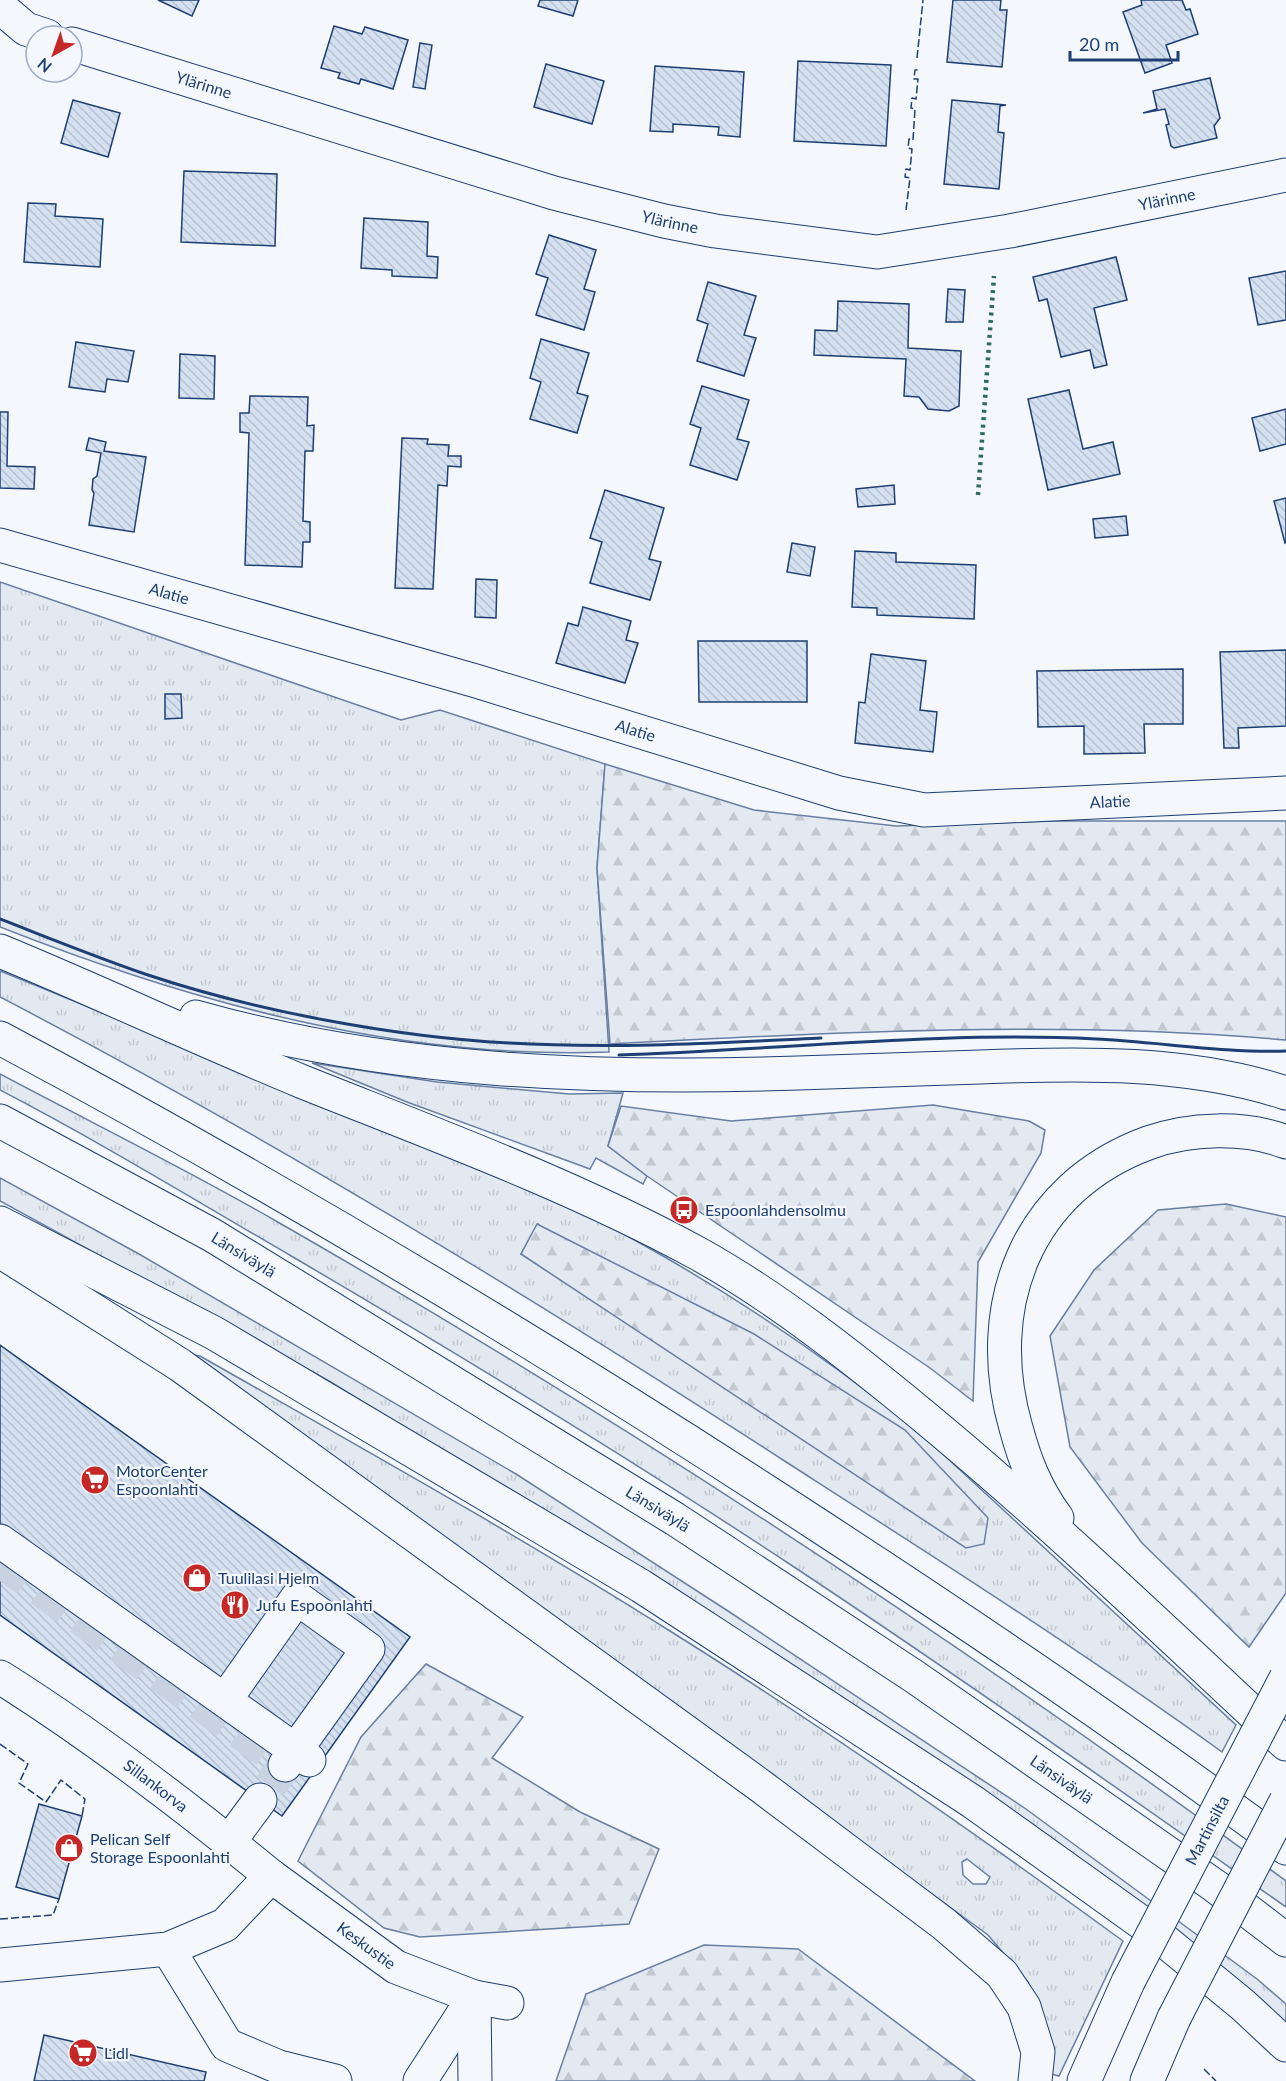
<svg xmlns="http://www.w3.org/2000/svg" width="1286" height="2081" font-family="Lato,sans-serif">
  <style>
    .grass { fill: url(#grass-tufts); stroke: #687fa3; stroke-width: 1.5; fill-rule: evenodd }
    .forest { fill: url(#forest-firs); stroke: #687fa3; stroke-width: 1.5 }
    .building { fill: url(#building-back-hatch); stroke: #1d3f73; stroke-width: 1.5 }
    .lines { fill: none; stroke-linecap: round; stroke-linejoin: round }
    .minor-tunnel { stroke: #c9d2e0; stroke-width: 33; stroke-dasharray: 33 16; stroke-linecap: butt }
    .minor-casing { stroke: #1d3f73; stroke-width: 35 }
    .major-casing { stroke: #1d3f73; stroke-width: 35 }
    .highway-casing { stroke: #1d3f73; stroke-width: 35 }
    .minor { stroke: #f4f7fb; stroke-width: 33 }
    .major { stroke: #f4f7fb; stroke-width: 33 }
    .highway { stroke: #f4f7fb; stroke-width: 33 }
    .major-bridge-casing { stroke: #1d3f73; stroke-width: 35; stroke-linecap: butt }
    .major-bridge { stroke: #f4f7fb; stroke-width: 33 }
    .hedge { stroke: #2c6c60; stroke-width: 4.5; stroke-dasharray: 3 4.5; stroke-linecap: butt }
    .fence { stroke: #1d3f73; stroke-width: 1.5; stroke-dasharray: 8 3; stroke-linecap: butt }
    .wall { stroke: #1d3f73; stroke-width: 3 }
    .labels { text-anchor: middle; stroke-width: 4.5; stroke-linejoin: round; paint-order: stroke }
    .street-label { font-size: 16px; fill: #1d3f73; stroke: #f4f7fb }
    .poi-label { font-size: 16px; fill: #1d3f73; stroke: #f4f7fb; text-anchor: start }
  </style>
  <defs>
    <pattern id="grass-tufts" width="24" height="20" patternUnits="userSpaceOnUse" patternTransform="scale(1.5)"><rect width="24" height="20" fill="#e3e9f0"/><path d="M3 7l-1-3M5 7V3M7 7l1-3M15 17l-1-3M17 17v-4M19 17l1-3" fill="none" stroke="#c2c9d1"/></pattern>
    <pattern id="forest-firs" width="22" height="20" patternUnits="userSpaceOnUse" patternTransform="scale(1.5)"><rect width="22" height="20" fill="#e3e9f0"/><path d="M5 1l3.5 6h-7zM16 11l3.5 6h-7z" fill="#c2c9d1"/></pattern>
    <pattern id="building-back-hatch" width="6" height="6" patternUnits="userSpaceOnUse" patternTransform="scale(1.5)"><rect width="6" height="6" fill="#d5e0f0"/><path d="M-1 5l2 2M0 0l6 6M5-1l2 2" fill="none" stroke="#b6c1d1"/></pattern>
  </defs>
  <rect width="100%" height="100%" fill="#f4f7fb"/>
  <path class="grass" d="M0 582 401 720 440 710 605 764 597 868 609 1052C400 1060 193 1003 0 927Z
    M0 971C141 1028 282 1087 422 1146 494 1177 571 1204 640 1243 739 1298 831 1361 919 1432L1236 1725 1222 1752C1079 1649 931 1555 783 1460 528 1295 269 1137 0 997ZM538 1224 686 1361 521 1254Z
    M312 1063 437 1082 569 1094 623 1093 608 1146 647 1176 643 1184 596 1158 590 1169 407 1102Z
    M0 1074C92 1123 186 1169 276 1221 625 1421 962 1643 1286 1881V1907C1121 1791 956 1674 788 1563 626 1456 460 1355 293 1257 195 1200 100 1142 0 1090Z
    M0 1178 139 1254 516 1474 728 1611 1026 1809 1257 1979 1286 2004V2027L727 1627 329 1381 0 1201Z
    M192 1355 200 1356C358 1446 516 1534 670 1631 825 1728 975 1833 1123 1941L1059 2076 1051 2074 1045 2021 1028 1982 988 1935ZM967 1859 990 1877 986 1884H973L963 1875 962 1862Z"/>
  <path class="forest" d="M605 764 754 810 896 826 1054 821H1286V1040C1061 1020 835 1032 610 1044L597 868Z
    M933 1105 1029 1121 1045 1130 1041 1153 978 1262 973 1401 930 1368 647 1176 608 1146 621 1106 731 1121Z
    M1226 1204 1286 1217V1593L1249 1647 1142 1543 1070 1447 1050 1336 1094 1270 1158 1210Z
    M537 1224 754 1334 905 1430 988 1518 984 1544 966 1548 521 1254Z
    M426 1664 523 1717 492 1758 580 1812 659 1849 629 1924 420 1937 384 1928 298 1861 361 1737Z
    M704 1945 798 1949 975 2081H556L586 1994Z"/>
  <path class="building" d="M158 0H199L192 16Z
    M540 0H578L573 16 538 6Z
    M953 0H1001L1000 10H1007L1002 67 947 62Z
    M1141 0H1182L1186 10 1190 9 1198 34 1166 45 1172 63 1145 73 1123 12 1142 5Z
    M334 26 362 34 365 27 408 40 393 89 361 79 359 84 338 78 340 73 321 68Z
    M420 43 432 45 425 89 413 87Z
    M798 61 891 65 886 146 794 141Z
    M546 64 604 81 592 124 534 107Z
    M655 66 744 72 740 137 718 135 719 127 673 124V132L650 131Z
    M1210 78 1220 118 1214 126 1217 138 1174 148 1171 146 1166 125 1169 124 1165 109 1143 113 1157 109 1153 91Z
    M73 100 120 113 108 157 61 143Z
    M952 100 1006 105 1000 106 998 132 1004 133 999 189 944 184Z
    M184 171 277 174 275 246 181 242Z
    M28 203 56 204 55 216 103 219 100 267 24 262Z
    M364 218 428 222 427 256 438 257 437 278 392 276V270L361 268Z
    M549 235 596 250 584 289 595 292 584 330 536 315 548 278 536 274Z
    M1116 257 1127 300 1094 308 1107 365 1094 368 1090 350 1061 357 1047 299 1039 301 1033 277Z
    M1286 271V320L1258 325 1249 278Z
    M708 282 756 296 744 335 756 338 744 376 697 361 708 324 697 320Z
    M948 289 965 290 963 322H946Z
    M838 301 909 304 908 348 961 351 959 406 949 411 928 409 919 397 904 396 906 359 814 355 815 330 837 331Z
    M541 339 589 353 577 393 588 396 577 433 530 419 541 382 530 378Z
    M76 342 134 351 128 382 107 379 105 392 69 387Z
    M180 354 215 356 214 399 179 398Z
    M702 386 749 400 737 439 749 442 737 480 690 465 701 428 690 424Z
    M1069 390 1083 449 1113 442 1120 474 1048 490 1028 399Z
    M250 396 308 397 307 426 314 425 313 451H305L303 521 310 522V542H303L302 567 245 565 249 433 240 432V413H249Z
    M1286 409V444L1260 451 1252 418Z
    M0 412H8L7 466 35 467 34 489 0 488Z
    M89 438 106 442 104 451 146 457 134 532 89 525 94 493 92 490 93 479 97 476 101 453 86 450Z
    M402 438 428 439 427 444 449 445 448 456H461V467L448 466 447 486 438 485 433 589 395 588Z
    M894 485 895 504 858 507 856 489Z
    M605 490 664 508 649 559 661 562 650 600 590 583 602 542 590 538Z
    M1286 498V542L1285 543 1274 501Z
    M1126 516 1128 535 1095 538 1093 519Z
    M792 543 815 547 810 576 787 572Z
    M855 551 896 553V562L976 565 974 619 877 615V608L852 607Z
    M476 579 497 580 496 618 475 617Z
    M583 607 631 621 626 640 638 643 625 683 556 663 568 623 578 626Z
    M698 641H807V702H699Z
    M1286 650V726L1238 728 1239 748H1224L1220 652Z
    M871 654 926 661 920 710 937 712 933 752 855 743 859 702 865 703Z
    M1183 669V724H1144L1145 753 1084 754V726L1038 727 1037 671Z
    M165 694H181L182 718 165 719Z
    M0 1345 410 1637 282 1816 0 1615Z
    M39 1804 82 1816 59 1899 16 1887Z
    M44 2035 206 2072 204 2081H34Z"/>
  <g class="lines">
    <path class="minor-tunnel" d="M0 1561 285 1765 260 1800"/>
    <g class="minor-casing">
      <g id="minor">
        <path d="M0 7 26 29 47 36"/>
        <path id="s1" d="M72 44 554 193 664 221 715 231 877 252 1010 231 1286 175"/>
        <path id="s2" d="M0 545 476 681 839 793 924 810 1286 793"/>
        <path d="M0 1541 309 1760"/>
        <path id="s3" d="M0 1677C94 1736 184 1805 271 1876L225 1925 168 1949 0 1965"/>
        <path d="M225 1700 297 1598 368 1649 285 1765"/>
        <path d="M229 1842 260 1800"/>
        <path id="s4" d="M271 1876 396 1967 474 1997 507 2003"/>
        <path d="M168 1949 227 2045 279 2067 335 2081"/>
        <path d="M474 1997 475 2081"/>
        <path d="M420 2081 474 1997"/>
      </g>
    </g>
    <g class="major-casing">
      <path id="major" d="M1084 2081 1128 1982
        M1147 2081 1174 2018"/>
    </g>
    <g class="highway-casing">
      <g id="highway">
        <path d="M0 951C102 993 201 1040 303 1082 436 1135 572 1185 697 1253 775 1296 853 1358 921 1414 1048 1519 1166 1632 1286 1744"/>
        <path d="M196 1017C390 1072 597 1080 798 1073 858 1071 919 1069 980 1067 1082 1063 1188 1061 1286 1093"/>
        <path d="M0 1038C281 1188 554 1352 821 1527 979 1630 1135 1735 1286 1848"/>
        <path id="s5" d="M0 1121 212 1235 675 1519 915 1677 1215 1886 1286 1940"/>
        <path d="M0 1223 214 1333 641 1586 973 1802 1149 1928 1243 2005 1286 2045"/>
        <path d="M0 1251 180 1365 762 1787 944 1924 1002 1974 1024 2007 1038 2052 1035 2081"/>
        <path d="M1057 1518C1036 1490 1025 1461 1016 1428 981 1307 1026 1188 1148 1143 1189 1128 1245 1126 1286 1142"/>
      </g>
    </g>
    <use href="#minor" class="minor"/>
    <use href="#major" class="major"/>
    <use href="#highway" class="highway"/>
    <g class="major-bridge-casing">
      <g id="major-bridge">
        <path id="s6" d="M1128 1982 1286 1678"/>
        <path d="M1174 2018 1286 1801"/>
      </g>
    </g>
    <use href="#major-bridge" class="major-bridge"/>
    <path class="hedge" d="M978 495 994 276"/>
    <path class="fence" d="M917 58 923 0
      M906 210 910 178 905 177 906 169 910 170 912 149 908 148 909 139 913 140 915 109 911 108 912 98 916 99 918 79H914L915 70H919
      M0 1744 28 1764 19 1783 46 1802 61 1780 85 1799 82 1816
      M0 1919 53 1915 59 1899
      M1204 2069 1216 2081"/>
    <path class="wall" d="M0 919C49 938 98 958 148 975 256 1011 395 1037 509 1043 613 1049 717 1043 821 1038
      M619 1055C777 1050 937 1031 1096 1039 1159 1042 1222 1053 1286 1051"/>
  </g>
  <defs>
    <g id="bus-disc" transform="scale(1.5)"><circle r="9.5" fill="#c62828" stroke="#f4f7fb"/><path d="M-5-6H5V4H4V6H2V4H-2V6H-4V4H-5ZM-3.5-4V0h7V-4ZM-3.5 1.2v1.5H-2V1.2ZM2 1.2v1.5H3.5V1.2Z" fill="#fff"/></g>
    <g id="supermarket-disc" transform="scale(1.5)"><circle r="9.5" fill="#c62828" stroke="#f4f7fb"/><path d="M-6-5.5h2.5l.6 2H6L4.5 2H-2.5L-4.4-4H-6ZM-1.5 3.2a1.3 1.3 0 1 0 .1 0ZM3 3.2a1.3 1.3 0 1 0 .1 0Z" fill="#fff"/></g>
    <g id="shop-disc" transform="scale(1.5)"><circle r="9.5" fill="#c62828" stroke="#f4f7fb"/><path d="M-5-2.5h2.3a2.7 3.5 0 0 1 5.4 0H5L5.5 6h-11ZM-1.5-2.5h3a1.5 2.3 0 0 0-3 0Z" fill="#fff"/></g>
    <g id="restaurant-disc" transform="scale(1.5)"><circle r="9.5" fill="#c62828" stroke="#f4f7fb"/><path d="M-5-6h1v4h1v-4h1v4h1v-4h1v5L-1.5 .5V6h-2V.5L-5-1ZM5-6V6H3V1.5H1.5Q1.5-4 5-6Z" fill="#fff"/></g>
  </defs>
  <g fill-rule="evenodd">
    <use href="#bus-disc" x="684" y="1210"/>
    <use href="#supermarket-disc" x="95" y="1480"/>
    <use href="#shop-disc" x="197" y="1578"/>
    <use href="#restaurant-disc" x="235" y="1605"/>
    <use href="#shop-disc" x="69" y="1848"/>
    <use href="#supermarket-disc" x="83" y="2053"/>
  </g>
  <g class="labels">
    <g class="street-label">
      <text dy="6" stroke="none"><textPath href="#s1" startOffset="138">Ylärinne</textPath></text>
      <text dy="6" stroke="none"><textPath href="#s1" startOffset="1128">Ylärinne</textPath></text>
      <text dy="6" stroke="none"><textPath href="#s1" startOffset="624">Ylärinne</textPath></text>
      <text dy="6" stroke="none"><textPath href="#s2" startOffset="176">Alatie</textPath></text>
      <text dy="6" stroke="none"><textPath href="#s2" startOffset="662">Alatie</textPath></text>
      <text dy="6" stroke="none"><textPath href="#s2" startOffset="1148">Alatie</textPath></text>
      <text dy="6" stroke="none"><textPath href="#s5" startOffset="278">Länsiväylä</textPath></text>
      <text dy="6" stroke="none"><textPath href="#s5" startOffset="764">Länsiväylä</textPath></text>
      <text dy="6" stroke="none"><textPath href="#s5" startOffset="1250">Länsiväylä</textPath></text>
      <text dy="6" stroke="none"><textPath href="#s3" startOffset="190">Sillankorva</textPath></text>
      <text dy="6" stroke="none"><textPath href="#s6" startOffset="171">Martinsilta</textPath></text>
      <text dy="6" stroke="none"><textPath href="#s4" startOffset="118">Keskustie</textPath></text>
    </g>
    <g class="poi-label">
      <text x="705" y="1216">Espoonlahdensolmu</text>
      <text x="116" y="1477">MotorCenter<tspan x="116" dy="18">Espoonlahti</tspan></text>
      <text x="218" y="1584">Tuulilasi Hjelm</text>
      <text x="256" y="1611">Jufu Espoonlahti</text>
      <text x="90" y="1845">Pelican Self<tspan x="90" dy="18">Storage Espoonlahti</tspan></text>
      <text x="104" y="2059">Lidl</text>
    </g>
  </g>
  <g transform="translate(54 54) rotate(220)"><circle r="28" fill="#f4f7fb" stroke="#9eadc5" stroke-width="1.5"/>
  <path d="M0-4.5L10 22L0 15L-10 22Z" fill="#c62828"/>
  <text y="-9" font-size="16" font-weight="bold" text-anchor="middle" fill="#1d3f73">N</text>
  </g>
  <path d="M1070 51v9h108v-9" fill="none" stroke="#1d3f73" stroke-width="3"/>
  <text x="1079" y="51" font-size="18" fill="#1d3f73" stroke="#f4f7fb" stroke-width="4.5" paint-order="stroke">20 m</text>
</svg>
